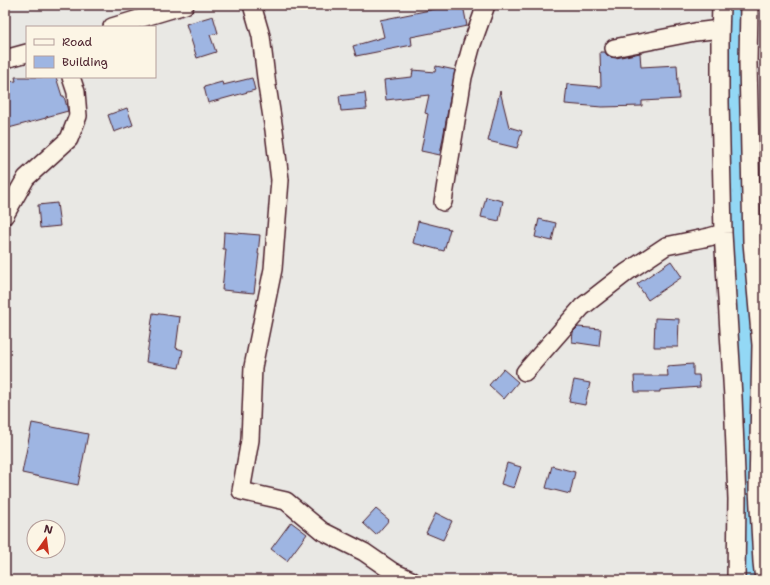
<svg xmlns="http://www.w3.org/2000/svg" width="770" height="585" font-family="'Shantell Sans',sans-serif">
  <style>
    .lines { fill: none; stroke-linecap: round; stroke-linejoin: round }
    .canal { stroke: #93d8f5; stroke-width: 20 }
    .building { fill: #9eb5e2; stroke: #4a1f2b }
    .street-casing { stroke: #4a1f2b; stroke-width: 20 }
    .street { stroke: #fcf5e5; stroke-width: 17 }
  </style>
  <rect width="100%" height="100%" fill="#e9e8e4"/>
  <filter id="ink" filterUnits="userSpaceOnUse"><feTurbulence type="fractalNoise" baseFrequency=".025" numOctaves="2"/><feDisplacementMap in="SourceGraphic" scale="8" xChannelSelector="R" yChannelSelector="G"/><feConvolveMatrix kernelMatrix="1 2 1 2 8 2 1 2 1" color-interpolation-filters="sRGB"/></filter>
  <g filter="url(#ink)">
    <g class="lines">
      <path class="canal" d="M736 5 747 476 751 580"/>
    </g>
    <path class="building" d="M439 5H463L467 26 411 37 412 45 356 56 353 46 384 37 380 20 430 10 439 8Z
      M213 16 218 33 210 35 216 52 197 58 186 24Z
      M600 52H605L607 55 610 57 616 58 640 53 641 67 677 65 679 99 642 101V106L602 107 565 104 567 84 601 87Z
      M436 66 455 70 440 155 421 151 428 114 425 113 429 95 386 100 384 80 412 77 413 70 435 72Z
      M15 77H56L62 96H64L68 111 46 117V118L5 129V82L16 81Z
      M252 78 255 90 208 103 204 87 222 82 223 85Z
      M500 91 509 127 522 131 517 148 488 141Z
      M365 93 367 109 341 111 339 96Z
      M127 108 133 125 114 132 108 115Z
      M486 197 503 201 499 221 481 217Z
      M57 203 60 226 40 228 38 205Z
      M539 219 556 223 552 241 535 237Z
      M418 221 450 229 444 251 413 243Z
      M224 232 260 235 258 254H259L254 293 222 290 226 249H223Z
      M671 261 682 277 648 300 637 284Z
      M153 313 180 317 176 348 183 350 179 368 146 362Z
      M655 318 679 319 678 347H654Z
      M578 327 601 329 599 346 572 342 573 332Z
      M693 364V375H699L700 387 660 390V392H635L634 376H668L667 366Z
      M503 369 518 382 504 399 489 385Z
      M574 380 590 383 585 405 569 402Z
      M32 423 88 434 78 485 22 473Z
      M507 463 521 467 514 488 501 484Z
      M552 466 575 472 570 494 546 488Z
      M376 509 389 520 376 535 363 523Z
      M436 513 452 521 443 540 426 533Z
      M291 522 307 534 287 561 271 549Z"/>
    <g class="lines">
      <g class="street-casing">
        <path id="street" d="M252 5 261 36 267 86 274 130 280 180 273 269 253 367 250 440 241 491 286 501 322 531 364 552 393 572 411 580
          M721 5 720 40V102L723 233 733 397 737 499 736 580
          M749 5 748 63 752 242 761 345 758 489 762 562 764 580
          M112 27 185 5
          M614 48 695 32 720 29
          M5 59 27 53
          M443 202 463 77 472 44 486 5
          M5 215 26 178 69 139 78 116 76 92 71 77
          M525 372 582 307 627 272 666 246 709 237 723 233"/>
      </g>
      <use href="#street" class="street"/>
    </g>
  </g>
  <rect width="770" height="585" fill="none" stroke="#fcf5e5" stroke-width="20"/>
  <rect x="10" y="10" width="750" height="565" fill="none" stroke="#4a1f2b" stroke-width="1.5" filter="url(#ink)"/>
  <rect x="26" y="26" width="130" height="52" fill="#fcf5e5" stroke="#b59f9b"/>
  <rect x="34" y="39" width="20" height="6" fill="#fcf5e5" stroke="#b59f9b"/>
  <text x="62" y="46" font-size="12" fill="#4a1f2b">Road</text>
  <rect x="34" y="56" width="20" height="12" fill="#9eb5e2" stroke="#b59f9b"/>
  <text x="62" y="66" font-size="12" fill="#4a1f2b">Building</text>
  <g transform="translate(46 539) rotate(14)"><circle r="19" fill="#fcf5e5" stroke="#b59f9b"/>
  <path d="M0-3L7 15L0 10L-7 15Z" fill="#c8321e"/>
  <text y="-6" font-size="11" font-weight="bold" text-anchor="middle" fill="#4a1f2b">N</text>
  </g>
</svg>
